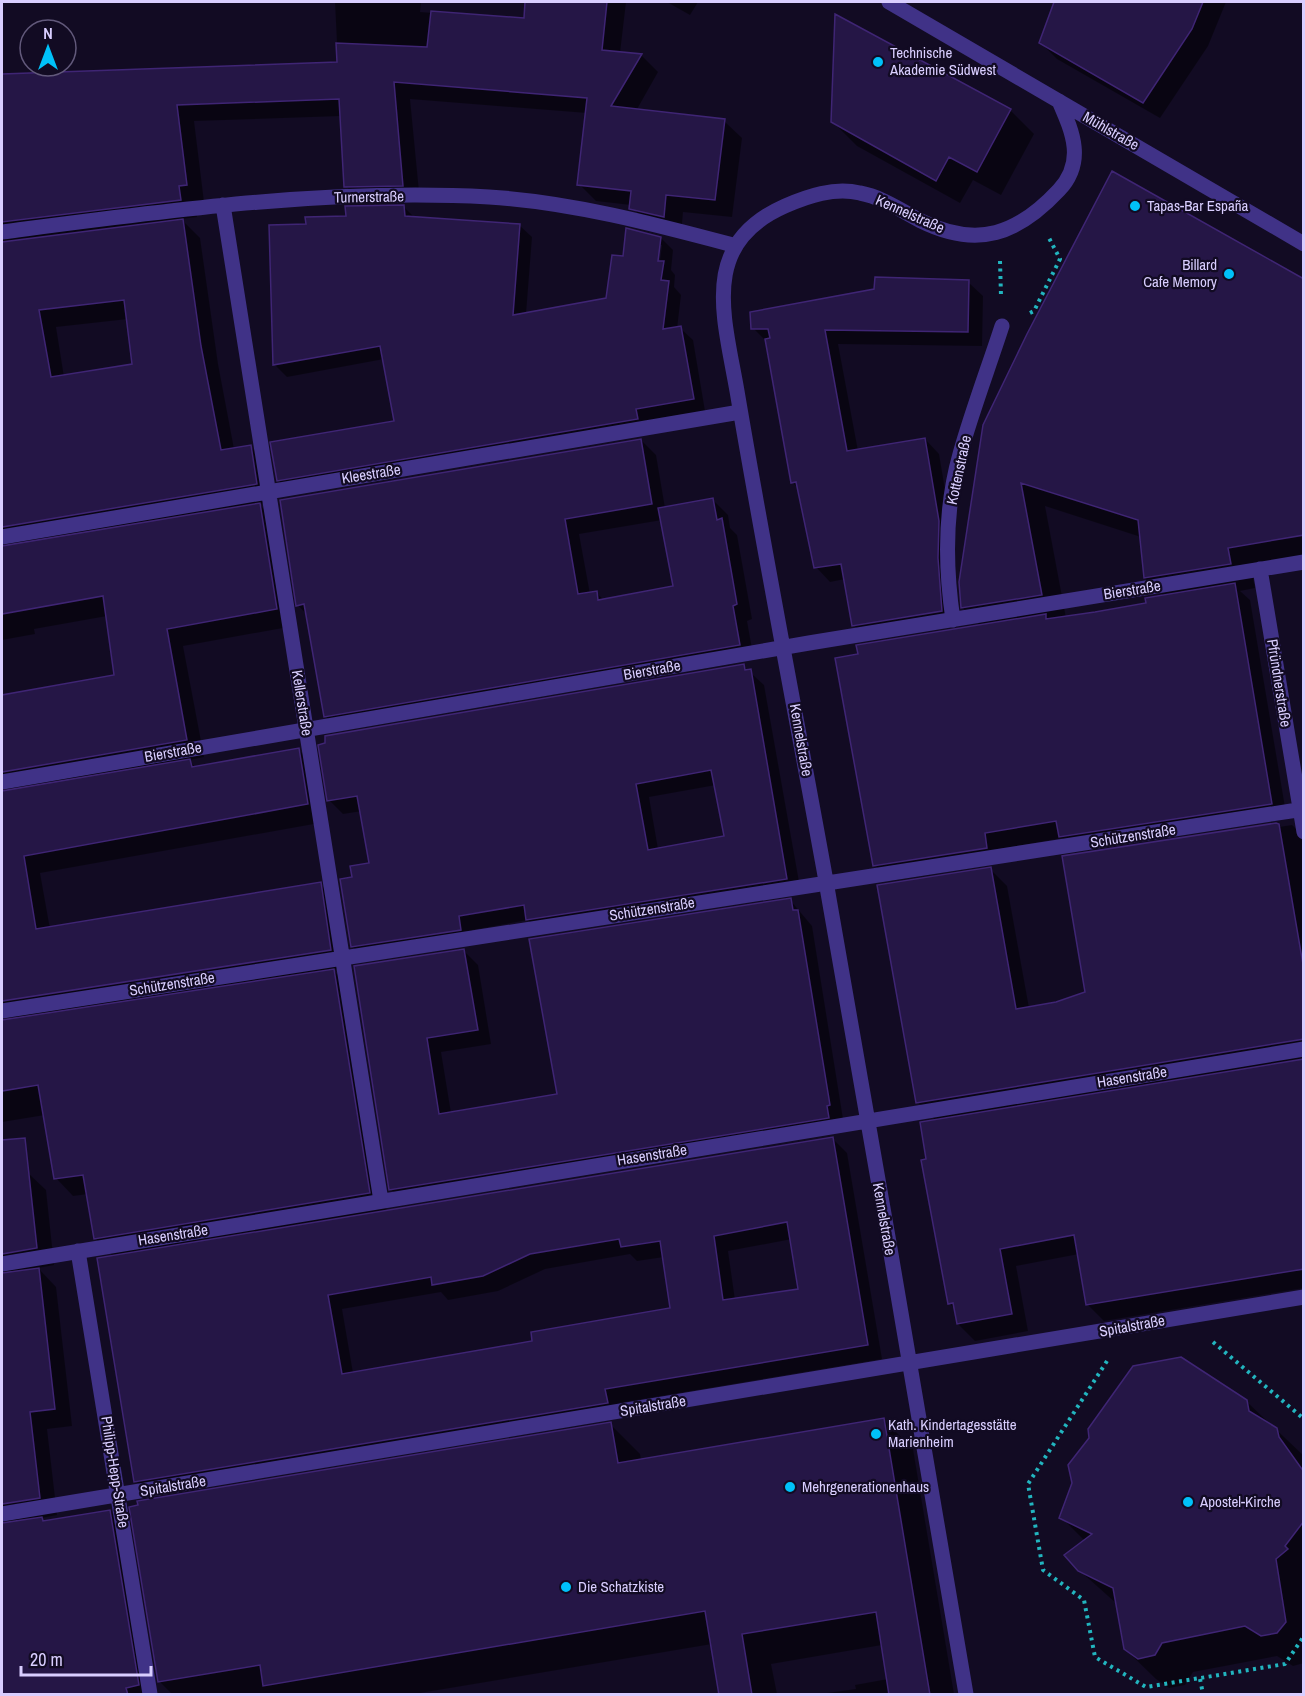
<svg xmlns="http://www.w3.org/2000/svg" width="1305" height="1696" font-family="'Archivo Narrow',sans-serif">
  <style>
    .shadow { fill: #0007; fill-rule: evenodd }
    .building { fill: #251646; stroke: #3f2574; stroke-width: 1.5; fill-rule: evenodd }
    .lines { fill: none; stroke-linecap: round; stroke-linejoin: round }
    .path { stroke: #22b5bf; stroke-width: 4; stroke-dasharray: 3 4.5; stroke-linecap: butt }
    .minor { stroke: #403287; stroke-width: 15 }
    .poi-dot { fill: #00c1f9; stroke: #120b23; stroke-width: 2 }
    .labels { text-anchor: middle; stroke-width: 4.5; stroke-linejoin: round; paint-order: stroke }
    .poi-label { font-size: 15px; fill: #d9ceff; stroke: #120b23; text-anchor: start }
    .street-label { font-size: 15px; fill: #d9ceff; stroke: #120b23 }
  </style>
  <rect width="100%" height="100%" fill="#120b23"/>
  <path class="shadow" d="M335 2H421L420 12 525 20 526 2H626L620 53 641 55 658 72 636 111 724 121 742 138 732 217 683 212 681 234 648 226 631 205 596 201 579 184 587 113 410 99 420 202 363 204 346 186 341 116 194 121 204 202 195 203 197 217 181 219 200 238 218 364 234 449 251 447 268 464 274 501 259 504 277 522 294 626 183 646 204 757 189 760 196 768 299 750 316 767 325 822 40 873 50 929 320 884 338 901 348 967 333 970 351 988 387 1212 832 1138 847 1153 882 1359 619 1403 622 1418 151 1496 136 1481 114 1257 95 1238 88 1194 73 1196 56 1178 45 1115 2 1122V937L4 936 2 919V696L115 676 107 616 34 629 35 634 2 640V75L338 63ZM128 319 134 365 64 377 56 327ZM792 1239 800 1290 735 1300 728 1251ZM630 1254 637 1261 664 1257 671 1309 534 1342 353 1373 342 1309 441 1292 448 1300 498 1291 545 1269Z
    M667 2H698L690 15Z
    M1056 2H1226L1208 46 1160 118 1057 59 1041 43Z
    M1010 110 1034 134 1001 195 973 180 960 203 857 146 833 122Z
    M404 207 415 218 519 225 532 237 526 314 608 300 624 258 661 238 673 250 671 270 675 275 674 287 681 295 677 329 680 328 693 340 705 411 290 492 278 480 396 422 384 359 287 377 274 364 308 225ZM659 245H662L659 268H656Z
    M968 282 983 296 982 346 838 344 858 451 925 439 939 454 953 537 956 625 868 640 854 625 845 579 830 582 816 567 799 489 792 482 767 342 753 328Z
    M1304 282V564L1252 573 1255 588 1240 591 1250 600 1287 819 1076 852 1062 838 1000 849 1002 863 890 881 875 865 981 626 963 608 985 426ZM1045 506 1141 537 1145 578 1164 596 1147 604 1066 618Z
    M641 440 656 455 665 508 713 500 728 515 730 528 737 535 752 619 747 621 754 660 341 731 325 716 307 615 298 605ZM662 520 674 587 604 600 596 593 590 594 579 534Z
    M743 666 764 685 801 893 541 933 528 920 472 930 474 944 366 960 352 946 353 878 371 864 362 811 343 814 329 800ZM716 785 726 837 658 849 649 797Z
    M1292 825 1304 836V1288L1104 1321 1087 1304 1079 1254 1016 1266 1028 1331 975 1341 958 1324 956 1310 949 1303 928 1160 936 1121 918 1102 990 869 1007 886 1029 1008 1088 998 1279 827Z
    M790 900 812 926 843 1119 405 1204 391 1189 355 968 464 951 478 965 491 1044 441 1052 451 1113 559 1096Z
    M28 1173 46 1190 54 1265 38 1268 56 1287 72 1426 47 1429 57 1515 41 1518 45 1522 110 1511 127 1529 154 1694H2V1177Z
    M1246 1401 1304 1456V1663L1293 1666 1277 1656 1193 1672 1185 1685 1169 1688 1156 1679 1125 1649 1117 1604 1079 1570 1085 1541 1061 1517Z
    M883 1419 913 1449 954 1694H820L856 1689 855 1685 888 1679 882 1645 771 1664 777 1694H720L712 1644 414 1694H172L159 1681 610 1424 640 1454 641 1460Z"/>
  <path class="building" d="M525 2H607L602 50 642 54 611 106 725 119 715 200 666 195 664 217 629 209 631 191 577 185 587 98 394 82 403 186 344 187 339 99 177 105 187 185 179 186 181 200 2 222V74L337 62 336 43 427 47 431 11 524 18Z
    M1054 2H1203L1192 29 1143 103 1039 43Z
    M835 14 1011 109 977 172 949 157 936 181 831 122Z
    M1112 171 1304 279V535L1228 548 1231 564 1144 578 1138 520 1021 483 1042 595 961 608 959 582 983 425 1027 334Z
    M404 205 405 216 520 224 513 315 606 298 612 255 623 256 626 228 661 237 658 261H664L661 280 669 281 663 329 681 326 694 399 636 409 638 419 277 481 270 442 394 421 380 346 273 365 269 225 306 224 305 217 346 216 345 206Z
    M183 219 201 346 221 450 251 445 257 484 2 527V242ZM124 300 132 364 51 377 39 310Z
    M875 277 969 280 968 332 825 330 847 451 925 438 939 521 938 558 942 611 852 626 841 564 814 568 796 482 791 483 765 339 770 338 768 329H751L750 312 874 289Z
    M641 439 652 504 565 519 578 594 597 591 598 600 673 586 658 508 713 498 717 520 722 518 737 604 733 606 740 645 324 717 304 604 296 606 280 500Z
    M260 503 277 609 167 629 187 740 2 772V695L114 675 103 596 2 614V546Z
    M1235 583 1272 804 1059 837 1056 821 985 833 987 848 873 866 835 658 858 654 856 645 1046 614V619L1095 612 1146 603 1145 598Z
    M744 664 745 670 751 669 787 879 526 920 524 905 459 916 461 930 351 947 340 879 352 877 350 866 369 863 357 796 327 801 318 745 325 743V736ZM711 770 724 836 648 850 636 784Z
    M299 748 308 804 24 856 36 929 321 882 331 950 2 1001V791L190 759 192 767Z
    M1276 823 1279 824 1304 970V1039L916 1103 877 885 991 867 1016 1009 1056 1002 1085 992 1062 856Z
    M791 898 793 910H798L830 1105 827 1106 829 1118 389 1190 354 966 464 949 478 1030 427 1038 439 1114 557 1094 529 939Z
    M334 969 370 1193 94 1239 83 1175 54 1179 38 1085 2 1091V1020Z
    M1304 1059V1269L1086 1305 1074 1235 1000 1249 1012 1314 957 1324 953 1303 948 1304 921 1160 926 1159 920 1122Z
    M833 1137 868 1345 605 1389 608 1403 134 1482 97 1258ZM787 1222 798 1289 723 1300 714 1236ZM619 1239 621 1247 660 1241 670 1308 531 1332 532 1341 342 1374 328 1295 431 1277 432 1285 483 1276 530 1254Z
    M25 1138 37 1248 2 1254V1140Z
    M39 1268 55 1409 30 1412 40 1498 2 1504V1273Z
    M1181 1357 1247 1400 1249 1411 1277 1428 1279 1437 1304 1472V1521L1285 1546 1288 1549 1276 1559 1286 1622 1277 1633 1261 1636 1245 1626 1162 1643 1155 1655 1138 1659 1124 1649 1113 1588 1078 1571 1064 1555 1092 1534 1059 1518 1072 1483 1068 1465 1089 1438 1088 1429 1133 1366Z
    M884 1418 930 1695H889L876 1612 742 1634 752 1695H719L705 1611 263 1686 260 1665 158 1682 129 1507 138 1505 137 1501 611 1422 618 1463Z
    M110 1510 139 1685 126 1688 128 1695H2V1523L42 1517 43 1521Z"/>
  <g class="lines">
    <path class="path" d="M1000 261 1001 296
      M1030 313 1034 311 1060 259 1049 238
      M1213 1342 1304 1419
      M1107 1361 1028 1484 1043 1570 1084 1600 1095 1657 1146 1687 1285 1664 1304 1636
      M1200 1679 1203 1694"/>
    <path class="minor" d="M889 2 1304 244
      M223 205 381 1201
      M2 232C163 211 326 188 489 197 571 202 654 224 733 245
      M2 537 740 412
      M1260 569 1304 832
      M953 620C945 566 945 507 960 454 972 411 988 369 1002 326
      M2 782 809 643 1304 562
      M2 1011 1304 809
      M78 1251 150 1694
      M2 1264 1304 1049
      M2 1514 1304 1297
      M966 1694C919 1420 873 1144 824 870 795 710 764 551 737 391 724 316 699 244 785 206 808 196 834 187 860 193 882 197 902 211 921 221 978 249 1018 234 1059 190 1086 161 1072 131 1059 101"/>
  </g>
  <g class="poi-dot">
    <circle cx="878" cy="62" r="6"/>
    <circle cx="1135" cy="206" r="6"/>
    <circle cx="1229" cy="274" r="6"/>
    <circle cx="876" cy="1434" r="6"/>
    <circle cx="790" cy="1487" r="6"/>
    <circle cx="1188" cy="1502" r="6"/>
    <circle cx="566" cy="1587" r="6"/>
  </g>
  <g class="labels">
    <g class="poi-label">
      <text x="890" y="58">Technische<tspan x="890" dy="17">Akademie Südwest</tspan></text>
      <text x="1147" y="211">Tapas-Bar España</text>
      <text x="1217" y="270" text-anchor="end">Billard<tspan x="1217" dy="17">Cafe Memory</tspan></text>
      <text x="888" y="1430">Kath. Kindertagesstätte<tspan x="888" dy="17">Marienheim</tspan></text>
      <text x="802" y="1492">Mehrgenerationenhaus</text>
      <text x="1200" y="1507">Apostel-Kirche</text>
      <text x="578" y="1592">Die Schatzkiste</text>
    </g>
    <g class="street-label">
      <text transform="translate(1111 131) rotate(30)" y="5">Mühlstraße</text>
      <text transform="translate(369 197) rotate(-1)" y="5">Turnerstraße</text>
      <text transform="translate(910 214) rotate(24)" y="5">Kennelstraße</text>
      <text transform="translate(959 470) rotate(-78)" y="5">Kottenstraße</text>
      <text transform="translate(371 474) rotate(-9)" y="5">Kleestraße</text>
      <text transform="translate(1132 590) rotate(-9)" y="5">Bierstraße</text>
      <text transform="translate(652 670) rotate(-10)" y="5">Bierstraße</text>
      <text transform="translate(1279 683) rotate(81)" y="5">Pfründnerstraße</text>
      <text transform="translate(302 703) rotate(81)" y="5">Kellerstraße</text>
      <text transform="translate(801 740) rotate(80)" y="5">Kennelstraße</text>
      <text transform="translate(173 752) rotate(-10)" y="5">Bierstraße</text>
      <text transform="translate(1133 836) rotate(-9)" y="5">Schützenstraße</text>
      <text transform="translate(652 909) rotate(-9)" y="5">Schützenstraße</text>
      <text transform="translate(172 984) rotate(-9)" y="5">Schützenstraße</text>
      <text transform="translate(1132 1077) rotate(-9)" y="5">Hasenstraße</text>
      <text transform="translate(652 1155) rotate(-9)" y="5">Hasenstraße</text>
      <text transform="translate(884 1219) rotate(80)" y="5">Kennelstraße</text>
      <text transform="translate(173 1235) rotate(-9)" y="5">Hasenstraße</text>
      <text transform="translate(1132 1326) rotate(-10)" y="5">Spitalstraße</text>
      <text transform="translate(653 1406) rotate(-9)" y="5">Spitalstraße</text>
      <text transform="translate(115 1472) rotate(81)" y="5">Philipp-Hepp-Straße</text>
      <text transform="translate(173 1486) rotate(-9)" y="5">Spitalstraße</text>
    </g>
  </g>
  <rect width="1305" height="1696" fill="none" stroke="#d9ceff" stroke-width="6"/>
  <g transform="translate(48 48)"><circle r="28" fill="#120b23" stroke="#62597b" stroke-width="1.5"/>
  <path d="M0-4.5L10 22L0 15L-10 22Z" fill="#00c1f9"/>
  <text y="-9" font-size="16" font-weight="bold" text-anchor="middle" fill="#d9ceff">N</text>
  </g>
  <path d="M21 1666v9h130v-9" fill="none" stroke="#d9ceff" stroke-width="3"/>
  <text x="30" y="1666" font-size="18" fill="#d9ceff" stroke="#120b23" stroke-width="4.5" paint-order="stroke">20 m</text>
</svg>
